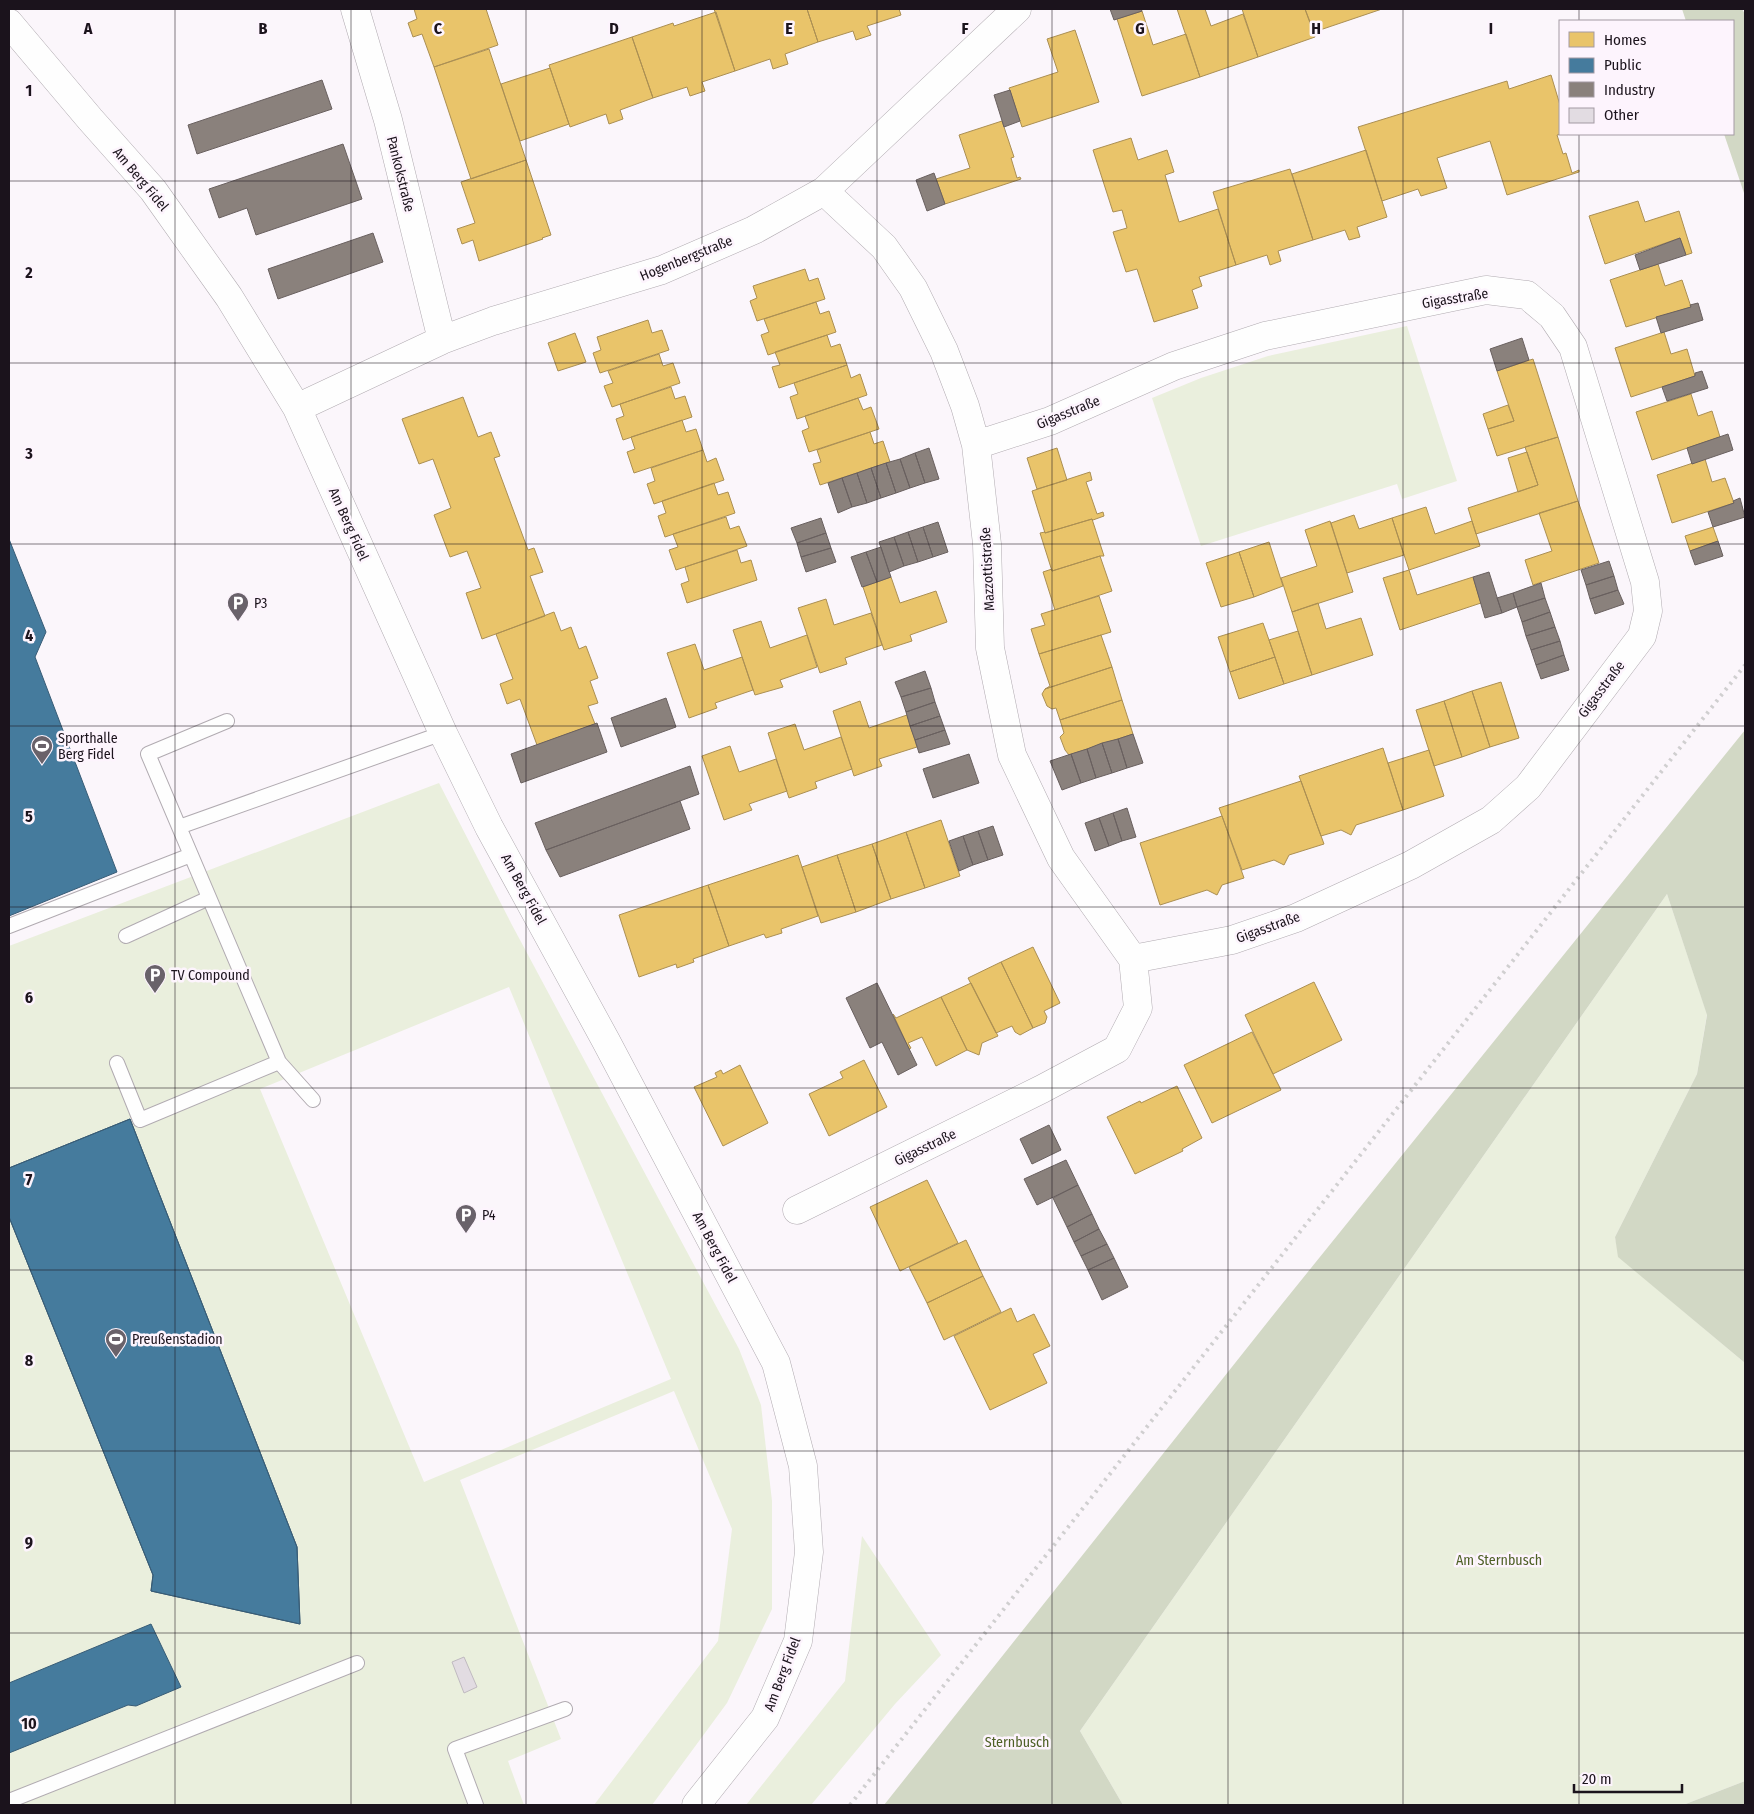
<svg xmlns="http://www.w3.org/2000/svg" width="1754" height="1814" font-family="'Fira Sans Condensed',sans-serif">
  <style>
    .green { fill: #eaefdd; fill-rule: evenodd }
    .forest { fill: #d2d8c5 }
    .homes { fill: #e9c46a; stroke: #ab8f53 }
    .public { fill: #457b9d; stroke: #385c76 }
    .industry { fill: #8a817c; stroke: #69605f }
    .building { fill: #e2dce2; stroke: #c0bac0 }
    .lines { fill: none; stroke-linecap: round; stroke-linejoin: round }
    .lane-casing { stroke: #b1abb1; stroke-width: 16 }
    .street-casing { stroke: #b1abb1; stroke-width: 29 }
    .lane { stroke: #fefefe; stroke-width: 14 }
    .street { stroke: #fefefe; stroke-width: 28 }
    .rail { stroke: #d0cfd0; stroke-width: 4; stroke-dasharray: 2.5 5; stroke-linecap: butt }
    .grid { fill: none; stroke: #1b131c; stroke-width: 1; stroke-opacity: 0.55 }
    .labels { text-anchor: middle; stroke-width: 5; stroke-linejoin: round; paint-order: stroke }
    .street-label { font-size: 14px; fill: #1b131c; stroke: #fdf4fd }
    .poi-label { font-size: 14px; fill: #1b131c; stroke: #fdf4fd; text-anchor: start }
    .park-label { font-size: 14px; fill: #4e6026; stroke: #fdf4fd }
    .grid-label { font-size: 16px; text-anchor: middle; font-weight: bold; fill: #1b131c; stroke: #fdf4fd; stroke-width: 5; stroke-linejoin: round; paint-order: stroke }
  </style>
  <rect width="100%" height="100%" fill="#fbf6fb"/>
  <path class="green" d="M1407 326 1457 481 1402 499 1397 484 1201 546 1152 398 1201 378 1268 356Z
    M439 783 512 925 739 1349 761 1405 772 1501V1609L727 1703 652 1805H594L718 1641 732 1529 674 1391 460 1480 561 1739 508 1761 524 1805H9V946ZM509 987 671 1379 424 1482 260 1089Z
    M1667 894 1707 1014 1697 1074 1615 1237 1619 1257 1745 1363V1781L1683 1805H1123L1080 1731Z
    M862 1536 941 1655 895 1704 811 1805H746L845 1681Z"/>
  <path class="forest" d="M1682 9H1742L1745 14V196L1724 134H1733V21H1686Z
    M1745 730V1363L1618 1257 1615 1237 1697 1074 1707 1015 1667 894 1080 1731 1123 1805H884L1282 1304Z
    M1745 1781V1805H1683Z"/>
  <path class="homes" d="M414 9H486L498 45 434 67 422 34 413 37 408 23 417 19Z
    M714 9H807L818 42 785 54 788 64 773 69 770 59 735 71Z
    M807 9H899L901 15 867 26 871 35 856 40 853 31 818 42Z
    M1177 9H1205L1211 26 1243 14 1258 57 1200 77Z
    M1242 9H1305L1315 37 1258 57Z
    M1305 9H1382L1314 32Z
    M1142 11 1153 45 1186 34 1200 77 1142 96 1117 19Z
    M716 12 735 71 702 82 705 91 690 96 687 87 653 98 632 37 673 23 674 26Z
    M1075 30 1099 102 1022 127 1009 88 1058 72 1047 39Z
    M632 37 653 98 620 110 623 119 609 124 606 114 570 127 549 65Z
    M489 49 526 160 471 179 434 67Z
    M550 68 569 124 520 141 501 84Z
    M1551 75 1560 105 1561 134 1557 135 1563 154 1566 153 1572 173 1579 170V172L1507 195 1490 141 1437 158 1447 188 1421 196 1418 189 1382 201 1358 127 1507 81 1509 89Z
    M1002 121 1014 157 1011 158 1017 178 1020 177 1021 179 945 204 936 179 970 168 959 135Z
    M1131 138 1138 160 1167 150 1174 172 1165 175 1179 222 1218 209 1236 265 1199 277 1202 286 1192 290 1198 308 1154 322 1137 269 1126 272 1113 232 1127 228 1122 210 1113 212 1093 150Z
    M1366 150 1387 217 1357 227 1360 237 1349 240 1345 230 1313 240 1292 174Z
    M526 160 551 235 542 238 543 239 479 261 473 240 462 244 457 229 475 223 461 182Z
    M1290 169 1313 240 1278 251 1281 261 1270 265 1267 255 1236 265 1213 192Z
    M1638 201 1645 222 1679 211 1692 253 1686 255 1680 238 1605 264 1589 216Z
    M1658 264 1665 286 1682 280 1691 307 1626 327 1610 280Z
    M805 269 809 281 818 278 825 299 757 321 750 301 757 298 753 286Z
    M816 302 820 314 829 311 836 332 768 355 761 335 769 332 764 319Z
    M648 320 652 333 662 330 669 350 600 373 593 353 601 350 597 337Z
    M1664 332 1671 354 1687 349 1695 376 1631 397 1615 348Z
    M575 333 586 362 558 371 548 343Z
    M827 335 831 347 840 344 847 365 779 388 772 367 780 365 775 352Z
    M659 354 663 366 673 363 680 383 612 407 604 386 613 383 608 371Z
    M1533 359 1558 437 1497 456 1488 429 1514 421 1497 371Z
    M847 365 851 378 860 374 867 395 797 419 790 397 798 394 794 383Z
    M671 387 675 399 685 396 692 417 623 440 616 419 624 416 620 404Z
    M1691 394 1698 416 1712 411 1720 437 1652 460 1636 412Z
    M463 397 478 437 491 432 500 456 494 458 528 550 534 548 543 572 530 576 545 616 482 639 466 593 481 588 467 551 450 557 434 515 451 508 433 459 419 464 402 419Z
    M858 398 863 410 871 407 879 429 809 452 802 431 809 428 805 416Z
    M1508 405 1514 421 1488 429 1483 414Z
    M682 420 686 432 696 429 703 450 634 473 627 452 635 449 631 437Z
    M870 432 874 444 883 441 890 462 820 485 813 464 821 462 817 450Z
    M1558 437 1578 501 1476 534 1468 508 1538 485 1525 447Z
    M1057 448 1067 480 1037 489 1027 458Z
    M703 450 707 462 716 458 724 480 654 504 647 484 655 481 651 468Z
    M1527 452 1538 485 1518 492 1508 458Z
    M1705 459 1712 482 1725 478 1734 503 1672 523 1657 475Z
    M1090 472 1092 480 1086 482 1097 514 1103 512 1104 516 1093 520 1092 519 1045 533 1032 491Z
    M714 483 718 495 728 492 735 513 665 537 658 516 666 513 662 501Z
    M1578 501 1599 563 1533 585 1525 560 1552 551 1539 513Z
    M1426 507 1435 534 1472 521 1480 546 1409 570 1392 518Z
    M1354 515 1359 529 1392 518 1404 555 1347 573 1331 523Z
    M726 517 730 529 739 526 747 546 676 570 669 550 678 547 673 534Z
    M1092 519 1104 556H1100L1052 571 1040 533 1045 532V533Z
    M1330 521 1353 592 1292 612 1281 578 1317 566 1305 530Z
    M1713 527 1718 541 1690 551 1685 536Z
    M1269 542 1283 586 1254 597 1239 552Z
    M737 550 741 563 751 560 757 580 687 603 681 584 689 581 685 567Z
    M1239 552 1254 597 1221 607 1206 563Z
    M1100 556 1112 591 1055 610 1043 572 1052 569V571Z
    M1409 570 1417 595 1473 577 1481 603 1400 630 1383 578Z
    M891 577 900 603 936 591 947 622 910 635 912 641 884 650 863 587Z
    M1099 596 1111 632 1039 654 1031 629 1045 625 1041 614Z
    M826 599 834 625 871 613 882 645 845 658 847 664 820 673 798 608Z
    M1318 603 1326 629 1361 618 1373 655 1312 675 1292 612Z
    M554 612 561 631 571 627 579 649 586 646 598 678 590 681 598 703 588 706 595 724 537 745 520 699 507 704 500 684 513 679 496 634Z
    M761 621 770 648 807 635 817 667 780 680 783 687 755 695 733 630Z
    M1263 623 1275 657 1230 672 1218 637Z
    M1298 631 1312 675 1284 684 1269 640Z
    M1101 635 1112 667 1045 689 1050 686 1039 654Z
    M695 644 704 670 742 657 753 690 715 703 717 708 689 718 667 653Z
    M1275 657 1284 684 1239 699 1230 672Z
    M1112 667 1122 700 1060 720 1056 708 1052 709 1047 706 1042 694 1045 689Z
    M1501 682 1519 738 1490 747 1472 691Z
    M1472 691 1490 747 1462 757 1444 701Z
    M1122 700 1133 734 1069 755 1065 750 1060 737 1064 733 1060 720Z
    M860 701 869 728 907 715 917 747 879 759 882 766 854 776 833 711Z
    M1444 701 1462 757 1434 766 1416 710Z
    M795 724 804 750 841 737 852 769 815 782 817 788 789 798 768 733Z
    M730 746 739 772 776 759 787 791 749 804 752 810 724 820 702 756Z
    M1383 748 1403 810 1356 825 1351 835 1341 830 1321 836 1299 776Z
    M1429 750 1444 796 1403 810 1388 763Z
    M1301 781 1324 844 1289 855 1284 865 1274 860 1242 870 1219 808Z
    M1222 816 1244 878 1222 885 1217 895 1207 890 1160 905 1140 843Z
    M941 820 960 876 925 888 906 832Z
    M906 832 925 888 891 899 872 844Z
    M872 844 891 899 856 912 837 855Z
    M798 855 818 916 781 929 782 933 766 938 764 934 729 946 708 885Z
    M837 855 856 912 821 923 802 867Z
    M708 885 729 946 693 959 694 962 677 968 676 964 639 977 619 915Z
    M1033 947 1060 1003 1044 1011 1047 1017 1045 1023 1033 1028 1001 962Z
    M1001 962 1033 1028 1020 1035 1015 1032 1012 1026 996 1033 968 978Z
    M1314 982 1342 1040 1273 1074 1245 1015Z
    M971 983 998 1036 982 1043 979 1055 967 1050 941 997Z
    M941 997 967 1050 936 1066 922 1037 908 1043 911 1048 909 1049 893 1014 896 1018Z
    M1252 1032 1281 1090 1212 1123 1184 1065Z
    M864 1060 887 1107 829 1136 809 1094 843 1078 840 1072Z
    M740 1065 768 1123 723 1146 694 1087 717 1077 715 1073 721 1070 723 1074Z
    M1177 1086 1202 1138 1182 1149 1183 1151 1135 1174 1107 1117 1140 1101 1141 1103Z
    M927 1180 958 1243 900 1271 870 1207Z
    M966 1240 983 1276 927 1303 909 1267Z
    M983 1276 1001 1312 944 1340 927 1303Z
    M1011 1308 1017 1322 1034 1314 1050 1346 1033 1354 1047 1383 990 1410 954 1336Z"/>
  <path class="public" d="M9 539 46 632 35 657 117 872 9 916Z
    M130 1119 297 1547 300 1624 151 1591 153 1575 9 1217V1168Z
    M130 1119 297 1547 300 1624 151 1591 153 1575 9 1217V1168Z
    M151 1624 181 1687 136 1706 128 1705 9 1753V1683Z"/>
  <path class="industry" d="M1110 9H1141L1142 11 1114 20Z
    M322 80 332 109 197 154 188 125Z
    M1010 90 1020 121 1004 127 994 95Z
    M343 144 362 199 256 235 247 208 219 218 209 189Z
    M934 173 945 204 927 211 916 180Z
    M373 233 383 262 278 299 268 269Z
    M1680 238 1686 255 1640 270 1635 255Z
    M1698 303 1703 320 1661 333 1656 317 1691 307 1690 305Z
    M1522 338 1529 360 1497 371 1490 349Z
    M1702 371 1708 388 1667 401 1662 387 1695 376V373Z
    M1728 434 1733 450 1692 464 1687 448Z
    M929 448 939 479 925 483 915 453Z
    M915 453 925 483 910 488 900 459Z
    M900 459 910 488 896 493 886 463Z
    M886 463 896 493 881 498 871 468Z
    M871 468 881 498 867 503 857 473Z
    M857 473 867 503 852 507 842 478Z
    M842 478 852 507 838 513 828 483Z
    M1740 498 1745 517 1713 527 1708 512 1734 503 1733 501Z
    M821 518 826 533 797 543 791 528Z
    M938 522 948 552 933 557 923 527Z
    M923 527 933 557 918 562 908 532Z
    M908 532 918 562 904 566 894 537Z
    M826 533 831 548 801 557 797 543Z
    M894 537 904 566 889 572 879 542Z
    M1718 541 1723 556 1695 565 1690 551Z
    M881 547 891 577 877 582 866 552Z
    M831 548 836 562 806 572 801 557Z
    M866 552 877 582 862 587 851 557Z
    M1609 561 1614 576 1586 585 1581 570Z
    M1489 572 1502 613 1485 618 1473 577Z
    M1614 576 1618 590 1590 599 1586 585Z
    M1541 583 1545 598 1517 607 1513 593Z
    M1618 590 1624 604 1595 614 1590 599Z
    M1513 593 1517 607 1502 613 1497 598Z
    M1545 598 1550 612 1522 622 1517 607Z
    M1550 612 1555 627 1526 636 1522 622Z
    M1555 627 1560 641 1531 650 1526 636Z
    M1560 641 1564 655 1536 665 1531 650Z
    M1564 655 1569 670 1541 679 1536 665Z
    M925 671 931 688 901 697 895 682Z
    M931 688 935 702 906 712 901 697Z
    M666 698 676 727 621 747 611 718Z
    M935 702 940 716 910 726 906 712Z
    M940 716 945 730 915 740 910 726Z
    M597 723 607 752 521 783 511 754Z
    M945 730 950 744 919 753 915 740Z
    M1133 734 1143 763 1127 768 1118 739Z
    M1118 739 1127 768 1112 773 1102 743Z
    M1102 743 1112 773 1096 778 1087 749Z
    M1087 749 1096 778 1081 783 1071 754Z
    M969 754 979 783 933 798 923 769Z
    M1071 754 1081 783 1062 790 1050 761Z
    M690 766 699 794 546 850 535 823Z
    M680 801 690 829 560 877 546 850Z
    M1127 808 1136 837 1122 841 1113 813Z
    M1113 813 1122 841 1109 846 1099 818Z
    M1099 818 1109 846 1095 851 1085 823Z
    M993 826 1003 855 988 860 978 831Z
    M978 831 988 860 973 865 963 836Z
    M963 836 973 865 959 871 949 841Z
    M877 983 917 1065 898 1075 882 1042 870 1048 846 998Z
    M1049 1125 1061 1150 1032 1164 1020 1139Z
    M1066 1160 1078 1185 1037 1205 1024 1179Z
    M1078 1185 1092 1214 1067 1227 1053 1198Z
    M1092 1214 1099 1229 1074 1242 1067 1227Z
    M1099 1229 1107 1244 1081 1256 1074 1242Z
    M1107 1244 1114 1258 1088 1270 1081 1256Z
    M1114 1258 1128 1287 1102 1300 1088 1270Z"/>
  <path class="building" d="M464 1657 477 1687 464 1693 452 1662Z"/>
  <g class="lines">
    <g class="lane-casing">
      <path id="lane" d="M227 721 148 754 279 1062 313 1100
        M179 827 443 733
        M9 926 191 855
        M126 936 209 898
        M117 1063 140 1120 279 1062
        M9 1801 357 1663
        M476 1805 455 1749 565 1709"/>
    </g>
    <g class="street-casing">
      <path id="street" d="M355 9 388 120 442 340
        M9 23 90 119 153 190 229 297 297 408 443 733 489 827 606 1041 776 1363 803 1466 809 1552 798 1641 765 1718 696 1805
        M824 191 884 247 913 288 944 351 965 406 976 445 987 544 990 648 1012 755 1061 858 1133 959
        M297 408 442 340 493 321 662 270 754 230 824 191 1017 9
        M797 1210 1042 1089 1117 1049 1138 1008 1133 959 1232 940 1296 918 1411 865 1491 820 1528 787 1642 636 1648 611 1645 582 1573 347 1552 316 1527 295 1486 290 1265 336 1174 366 1050 421 976 445"/>
    </g>
    <use href="#lane" class="lane"/>
    <use href="#street" class="street"/>
    <path class="rail" d="M850 1805 1745 665"/>
  </g>
  <path class="grid" d="M175 9V1805M351 9V1805M526 9V1805M702 9V1805M877 9V1805M1052 9V1805M1228 9V1805M1403 9V1805M1579 9V21M1579 134V1805M9 181H1745M9 363H1745M9 544H1745M9 726H1745M9 907H1745M9 1088H1745M9 1270H1745M9 1451H1745M9 1633H1745"/>
  <defs>
    <g id="parking-pin" transform="scale(1.125)"><path d="M0 17L-7.5 6A9.5 9.5 0 1 1 7.5 6Z" fill="#69626a" stroke="#fdf4fd"/><path d="M-3.5-5.5H1a3.5 3.5 0 0 1 0 7H-1V5.5H-3.5ZM-1-3.4V-.6H.8a1.4 1.4 0 0 0 0-2.8Z" fill="#fff"/></g>
    <g id="stadium-pin" transform="scale(1.125)"><path d="M0 17L-7.5 6A9.5 9.5 0 1 1 7.5 6Z" fill="#69626a" stroke="#fdf4fd"/><path d="M0-5a6.5 5 0 1 0 0 10a6.5 5 0 1 0 0-10ZM-3.5-1.8h7v3.6h-7Z" fill="#fff"/></g>
  </defs>
  <g fill-rule="evenodd">
    <use href="#parking-pin" x="238" y="603"/>
    <use href="#stadium-pin" x="42" y="746"/>
    <use href="#parking-pin" x="155" y="975"/>
    <use href="#parking-pin" x="466" y="1215"/>
    <use href="#stadium-pin" x="116" y="1339"/>
  </g>
  <g class="labels">
    <g class="street-label">
      <text transform="translate(401 174) rotate(76)" y="5">Pankokstraße</text>
      <text transform="translate(141 179) rotate(50)" y="5">Am Berg Fidel</text>
      <text transform="translate(686 258) rotate(-22)" y="5">Hogenbergstraße</text>
      <text transform="translate(1455 298) rotate(-9)" y="5">Gigasstraße</text>
      <text transform="translate(1068 412) rotate(-22)" y="5">Gigasstraße</text>
      <text transform="translate(349 524) rotate(66)" y="5">Am Berg Fidel</text>
      <text transform="translate(987 569) rotate(-93)" y="5">Mazzottistraße</text>
      <text transform="translate(1601 689) rotate(-53)" y="5">Gigasstraße</text>
      <text transform="translate(524 889) rotate(61)" y="5">Am Berg Fidel</text>
      <text transform="translate(1268 927) rotate(-20)" y="5">Gigasstraße</text>
      <text transform="translate(925 1147) rotate(-26)" y="5">Gigasstraße</text>
      <text transform="translate(715 1247) rotate(62)" y="5">Am Berg Fidel</text>
      <text transform="translate(782 1674) rotate(-69)" y="5">Am Berg Fidel</text>
    </g>
    <g class="poi-label">
      <text x="254" y="608">P3</text>
      <text x="58" y="743">Sporthalle<tspan x="58" dy="16">Berg Fidel</tspan></text>
      <text x="171" y="980">TV Compound</text>
      <text x="482" y="1220">P4</text>
      <text x="132" y="1344">Preußenstadion</text>
    </g>
    <g class="park-label">
      <text x="1499" y="1565">Am Sternbusch</text>
      <text x="1017" y="1747">Sternbusch</text>
    </g>
  </g>
  <g class="grid-label">
    <text x="88" y="34">A</text>
    <text x="263" y="34">B</text>
    <text x="438" y="34">C</text>
    <text x="614" y="34">D</text>
    <text x="789" y="34">E</text>
    <text x="965" y="34">F</text>
    <text x="1140" y="34">G</text>
    <text x="1316" y="34">H</text>
    <text x="1491" y="34">I</text>
    <text x="29" y="96">1</text>
    <text x="29" y="278">2</text>
    <text x="29" y="459">3</text>
    <text x="29" y="641">4</text>
    <text x="29" y="822">5</text>
    <text x="29" y="1003">6</text>
    <text x="29" y="1185">7</text>
    <text x="29" y="1366">8</text>
    <text x="29" y="1548">9</text>
    <text x="29" y="1729">10</text>
  </g>
  <rect width="1754" height="1814" fill="none" stroke="#1b131c" stroke-width="20"/>
  <rect x="1559" y="20" width="175" height="115" fill="#fdf4fd" stroke="#a39aa3"/>
  <rect x="1569" y="32" width="25" height="15" fill="#e9c46a" stroke="#a39aa3"/>
  <text x="1604" y="45" font-size="15" fill="#1b131c">Homes</text>
  <rect x="1569" y="58" width="25" height="15" fill="#457b9d" stroke="#a39aa3"/>
  <text x="1604" y="70" font-size="15" fill="#1b131c">Public</text>
  <rect x="1569" y="82" width="25" height="15" fill="#8a817c" stroke="#a39aa3"/>
  <text x="1604" y="95" font-size="15" fill="#1b131c">Industry</text>
  <rect x="1569" y="108" width="25" height="15" fill="#e2dce2" stroke="#a39aa3"/>
  <text x="1604" y="120" font-size="15" fill="#1b131c">Other</text>
  <path d="M1574 1784v8h108v-8" fill="none" stroke="#1b131c" stroke-width="2.5"/>
  <text x="1582" y="1784" font-size="15" fill="#1b131c" stroke="#fdf4fd" stroke-width="4" paint-order="stroke">20 m</text>
</svg>
